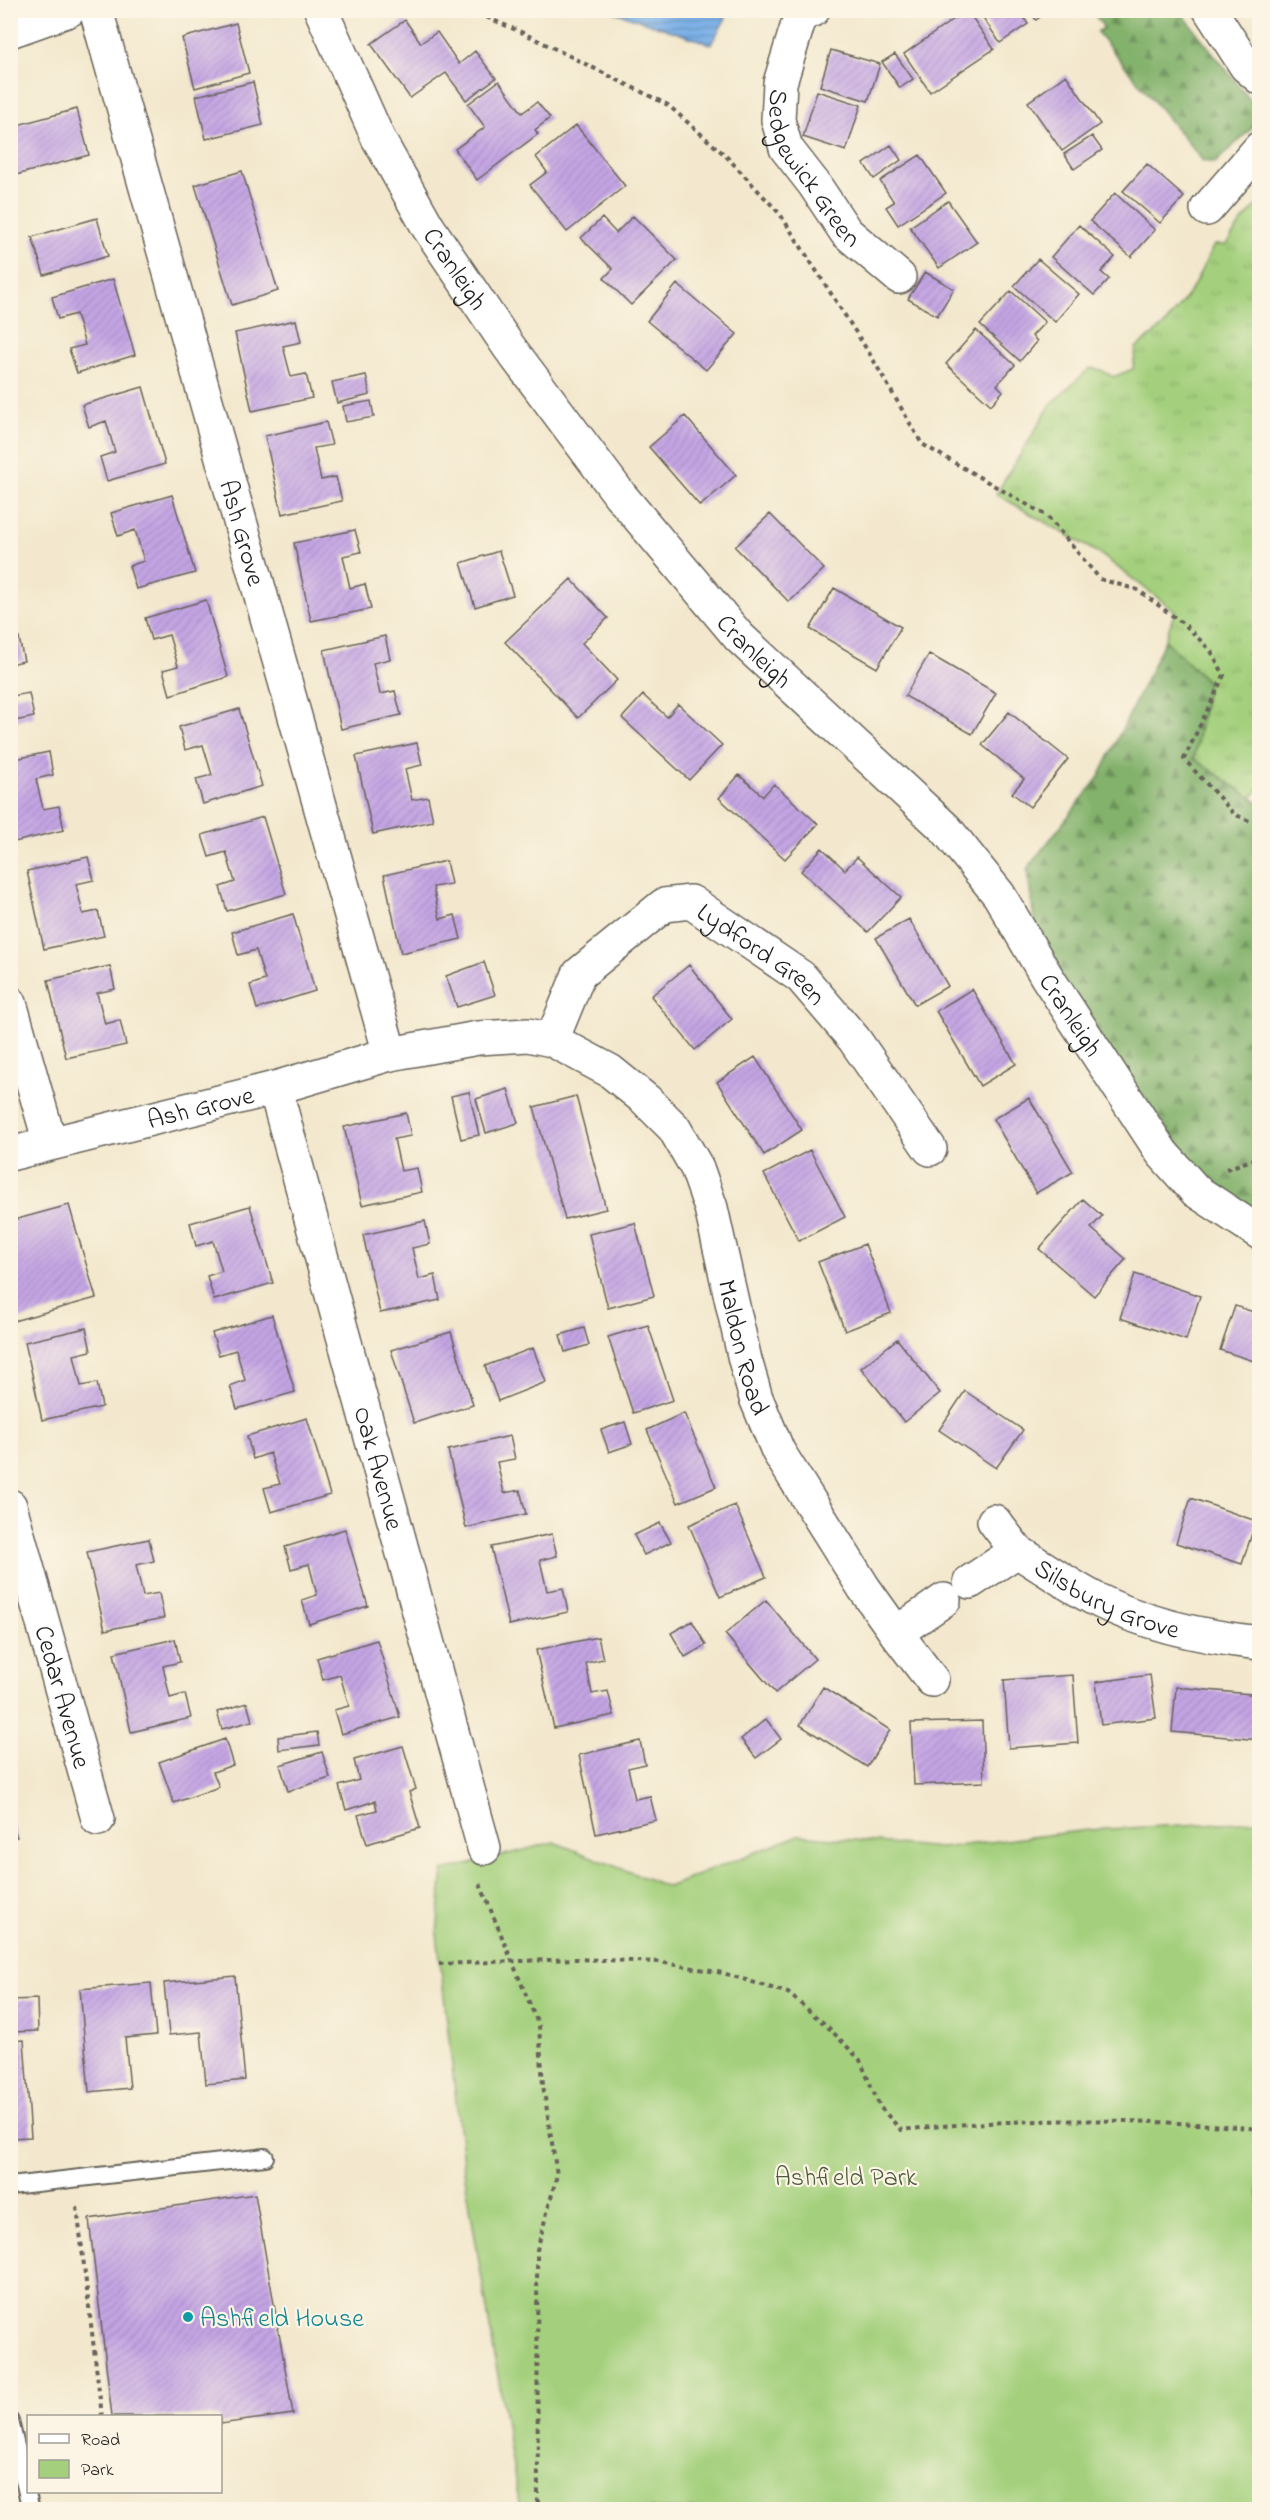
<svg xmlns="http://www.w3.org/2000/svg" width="1270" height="2520" font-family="'Indie Flower',sans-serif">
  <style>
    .grass { fill: url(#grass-tufts); stroke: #60764c; stroke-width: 1.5 }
    .forest { fill: url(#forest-firs); stroke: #506744; stroke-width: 1.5 }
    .park { fill: #a4d07d; stroke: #60764c; stroke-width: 1.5 }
    .water { fill: url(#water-rules); stroke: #4a6682; stroke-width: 1.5 }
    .building { fill: url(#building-hatch) }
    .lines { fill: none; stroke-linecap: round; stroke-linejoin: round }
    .service-casing { stroke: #67635a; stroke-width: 20 }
    .minor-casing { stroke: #67635a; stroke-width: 36 }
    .path { stroke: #67635a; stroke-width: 4; stroke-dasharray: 4.5 4.5; stroke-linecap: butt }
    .service { stroke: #fff; stroke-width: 16 }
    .minor { stroke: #fff; stroke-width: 33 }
    .culture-dot { fill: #0f9aa8; stroke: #fcf5e5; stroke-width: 2 }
    .labels { text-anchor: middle; stroke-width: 4.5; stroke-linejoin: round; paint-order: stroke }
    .street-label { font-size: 26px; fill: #1c1c1c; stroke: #fcf5e5 }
    .park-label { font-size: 26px; fill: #4c5b3e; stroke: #fcf5e5 }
    .culture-label { font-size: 26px; fill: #0d838f; stroke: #fcf5e5; text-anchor: start }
  </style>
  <defs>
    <pattern id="grass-tufts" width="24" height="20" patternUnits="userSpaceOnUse" patternTransform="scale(1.5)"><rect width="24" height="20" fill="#a4d07d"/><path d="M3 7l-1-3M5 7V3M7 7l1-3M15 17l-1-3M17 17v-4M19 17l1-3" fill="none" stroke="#8db26b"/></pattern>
    <pattern id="forest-firs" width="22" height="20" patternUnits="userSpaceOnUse" patternTransform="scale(1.5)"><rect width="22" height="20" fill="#83b26c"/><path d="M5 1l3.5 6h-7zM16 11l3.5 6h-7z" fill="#6a9058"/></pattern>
    <pattern id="water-rules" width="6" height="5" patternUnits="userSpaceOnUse" patternTransform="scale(1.5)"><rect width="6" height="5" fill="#79afe8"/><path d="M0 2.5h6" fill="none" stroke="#628ebb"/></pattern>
    <pattern id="building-hatch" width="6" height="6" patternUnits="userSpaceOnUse" patternTransform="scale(1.5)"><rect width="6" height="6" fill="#c4a5e4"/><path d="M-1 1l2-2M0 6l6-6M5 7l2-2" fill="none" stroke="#a88dc3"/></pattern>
  </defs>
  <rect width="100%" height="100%" fill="#fcf5e5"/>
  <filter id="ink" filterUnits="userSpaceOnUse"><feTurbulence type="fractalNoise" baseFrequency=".0167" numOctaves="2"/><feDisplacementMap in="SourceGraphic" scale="12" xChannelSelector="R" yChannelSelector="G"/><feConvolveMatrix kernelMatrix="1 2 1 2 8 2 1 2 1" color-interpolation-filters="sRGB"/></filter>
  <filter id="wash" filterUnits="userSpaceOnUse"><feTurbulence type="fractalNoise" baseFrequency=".008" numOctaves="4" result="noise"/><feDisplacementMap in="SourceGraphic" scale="24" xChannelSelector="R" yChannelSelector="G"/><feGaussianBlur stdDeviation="1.35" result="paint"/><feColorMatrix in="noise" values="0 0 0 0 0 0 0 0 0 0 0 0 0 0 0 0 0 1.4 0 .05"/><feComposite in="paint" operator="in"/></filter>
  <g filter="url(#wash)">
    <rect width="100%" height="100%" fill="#f3e8cd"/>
    <path class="grass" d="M1259 203 1260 786 1252 798 1194 759 1208 682 1165 640 1175 611 1100 554 996 494 1051 404 1090 368 1101 370 1113 377 1133 369 1136 348 1165 325 1192 289 1214 245H1226L1241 223Z"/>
    <path class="forest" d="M1092 11H1180L1258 110 1253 127 1215 163 1203 161 1097 32 1104 28Z
      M1165 640 1208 682 1194 759 1259 803V1218L1199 1170 1109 1054 1036 934 1027 869 1099 777Z"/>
    <path class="park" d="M1259 1821V2509H520L464 2171 437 1934 443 1871 554 1842 668 1887 799 1835 940 1848 1089 1830Z"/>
    <path class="water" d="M612 11H727L726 18 711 44Z"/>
    <g id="blocks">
      <path class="building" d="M967 10 994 49 930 92 904 54Z
        M978 10H1019L1028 24 1000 43Z
        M1029 10H1050L1036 20Z
        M405 20 421 43 437 32 459 64 475 51 496 78 466 100 446 73 410 98 371 44Z
        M236 23 249 73 195 88 182 38Z
        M831 50 880 64 868 101 820 86Z
        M895 54 913 79 900 88 882 62Z
        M1066 75 1100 124 1062 151 1028 102Z
        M499 81 522 113 537 102 550 118 535 130 538 134 477 180 455 149 485 127 468 104Z
        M253 82 263 125 206 139 196 96Z
        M817 91 861 105 846 151 803 137Z
        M77 109 89 155 16 175 10 156V127Z
        M576 125 625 186 567 232 530 185 547 172 536 157Z
        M1092 136 1102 150 1074 169 1064 154Z
        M891 145 901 160 874 179 864 164Z
        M920 155 946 193 898 225 886 207 894 202 880 181Z
        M1147 164 1184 197 1160 223 1123 191Z
        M242 171 278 291 232 305 195 185Z
        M1115 193 1155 230 1131 257 1090 221Z
        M948 201 977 242 939 268 910 227Z
        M633 216 677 260 631 305 604 278 613 269 581 238 602 218 616 233Z
        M97 218 108 256 44 275 32 237Z
        M1079 225 1115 257 1101 272 1109 279 1094 295 1051 257Z
        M1038 259 1079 294 1055 322 1014 286Z
        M925 272 954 289 937 316 908 299Z
        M113 279 135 355 77 373 69 349 85 345 76 314 58 319 52 297Z
        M677 284 737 334 706 370 647 321Z
        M1011 291 1045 322 1032 336 1037 341 1020 361 980 325Z
        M296 320 301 342 283 346 291 377 306 374 312 398 252 411 235 333Z
        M976 330 1015 365 997 385 1003 391 991 405 946 364Z
        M366 375 370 395 337 403 332 382Z
        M143 387 165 464 107 481 100 457 115 452 106 421 89 427 82 405Z
        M371 401 374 417 346 422 343 406Z
        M685 416 736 475 700 506 649 447Z
        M326 422 332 445 314 448 321 480 336 477 342 501 282 514 265 436Z
        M172 495 195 573 136 589 129 566 144 561 135 530 118 536 111 513Z
        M770 514 824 569 789 602 735 547Z
        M355 530 361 552 343 556 350 588 365 584 371 609 311 621 294 543Z
        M499 551 513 595 475 607 461 563Z
        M571 579 608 618 582 643 617 680 578 718 505 642Z
        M834 588 901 627 877 668 810 629Z
        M206 600 228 677 170 695 163 670 178 666 169 635 151 640 145 618Z
        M385 636 390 659 373 663 380 694 395 691 401 715 341 729 324 650Z
        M19 638 24 661 10 664V640Z
        M929 654 996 693 972 734 905 696Z
        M10 688 13 696 29 693 34 717 10 722Z
        M643 695 667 717 678 704 722 745 689 780 622 718Z
        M239 709 262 786 203 804 196 779 212 775 203 745 185 750 179 727Z
        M1009 712 1068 759 1030 807 1012 793 1024 779 982 745Z
        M417 743 422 765 405 769 412 800 428 797 433 821 373 834 356 756Z
        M49 752 53 775 36 779 43 809 59 806 64 830 10 843V760Z
        M739 775 763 796 774 784 818 824 785 859 719 798Z
        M263 817 286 894 227 911 220 887 235 882 226 852 209 857 202 835Z
        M822 848 845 870 857 857 901 897 868 932 801 871Z
        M88 857 94 880 76 884 83 914 98 911 104 936 44 949 27 871Z
        M446 861 451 884 433 887 440 919 455 915 461 939 401 953 384 875Z
        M293 914 315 991 257 1009 250 985 265 980 256 950 238 955 232 932Z
        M909 919 948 986 915 1005 876 938Z
        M484 962 495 995 457 1007 446 976Z
        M689 965 732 1019 695 1050 651 996Z
        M110 966 115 989 97 993 105 1024 120 1020 126 1045 66 1058 48 980Z
        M972 989 1016 1064 980 1086 936 1011Z
        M755 1057 802 1130 764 1155 717 1082Z
        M508 1089 518 1123 486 1133 476 1099Z
        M469 1092 479 1135 461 1139 451 1096Z
        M576 1096 606 1209 565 1219 534 1107Z
        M1029 1098 1073 1172 1036 1193 993 1119Z
        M406 1113 411 1136 394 1139 401 1171 417 1168 422 1192 362 1205 344 1127Z
        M810 1150 845 1217 799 1241 764 1174Z
        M1083 1199 1102 1216 1091 1228 1126 1259 1094 1296 1039 1249Z
        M69 1205 96 1298 10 1322V1221Z
        M250 1206 273 1283 214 1300 207 1276 222 1271 213 1241 196 1246 190 1223Z
        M425 1221 430 1244 412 1248 419 1279 435 1275 440 1300 380 1313 363 1235Z
        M635 1223 654 1296 608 1308 589 1234Z
        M865 1244 891 1313 845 1331 818 1262Z
        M1135 1274 1200 1296 1186 1340 1120 1318Z
        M1235 1306 1260 1314V1363L1220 1350Z
        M272 1315 295 1392 237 1409 230 1386 245 1380 236 1350 219 1355 212 1333Z
        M648 1325 673 1400 633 1413 608 1337Z
        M86 1328 91 1351 74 1355 81 1386 97 1383 102 1407 42 1420 25 1342Z
        M584 1328 589 1345 565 1352 560 1335Z
        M451 1332 473 1405 414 1423 391 1350Z
        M897 1339 940 1393 904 1422 861 1368Z
        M533 1348 546 1382 498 1401 485 1366Z
        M965 1391 1023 1430 996 1468 939 1430Z
        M684 1413 716 1487 678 1503 647 1430Z
        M307 1418 330 1495 271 1512 264 1488 280 1484 270 1453 253 1459 247 1436Z
        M625 1422 632 1444 609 1452 601 1430Z
        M510 1436 515 1459 497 1462 504 1493 520 1490 526 1514 466 1528 448 1450Z
        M1191 1498 1256 1521 1242 1564 1176 1543Z
        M735 1505 766 1577 720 1597 689 1525Z
        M660 1523 671 1542 644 1555 634 1535Z
        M345 1529 368 1606 309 1624 302 1600 317 1595 309 1564 291 1569 285 1547Z
        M552 1534 557 1556 540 1560 547 1591 563 1588 568 1612 509 1625 491 1547Z
        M149 1539 154 1561 136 1565 143 1596 159 1593 164 1618 105 1630 87 1552Z
        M766 1600 815 1659 775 1693 725 1634Z
        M692 1621 706 1645 685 1657 671 1633Z
        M598 1637 603 1659 586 1663 592 1694 608 1691 614 1715 554 1728 536 1650Z
        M175 1639 180 1662 163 1666 170 1698 185 1694 191 1718 131 1732 114 1653Z
        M377 1640 400 1717 341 1734 334 1710 349 1706 340 1675 323 1680 317 1658Z
        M1073 1675 1078 1743 1009 1748 1004 1680Z
        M1150 1675 1156 1718 1101 1725 1096 1682Z
        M823 1687 890 1730 867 1767 800 1725Z
        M1176 1687 1260 1695V1740L1172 1732Z
        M247 1703 252 1721 222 1729 217 1712Z
        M766 1719 781 1739 756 1758 741 1739Z
        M982 1721 984 1782 914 1785 911 1723Z
        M317 1732 319 1745 279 1750 278 1737Z
        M225 1739 233 1765 213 1772 219 1787 174 1803 159 1762Z
        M640 1741 645 1764 628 1768 635 1799 650 1796 656 1820 596 1834 579 1755Z
        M403 1746 416 1789 409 1792 420 1828 367 1844 358 1815 377 1810 375 1801 346 1810 339 1786 359 1780 354 1760Z
        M322 1752 330 1778 288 1791 280 1765Z
        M10 1817 17 1837 10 1839Z
        M235 1976 245 2080 206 2084 201 2032 169 2035 164 1983Z
        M151 1983 156 2035 125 2038 130 2088 89 2092 80 1989Z
        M37 1999 38 2031 10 2032V2000Z
        M24 2040 31 2137 10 2138V2041Z
        M255 2194 293 2414 220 2424V2416H112L89 2219Z"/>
    </g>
  </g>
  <g filter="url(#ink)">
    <use href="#blocks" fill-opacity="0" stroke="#67635a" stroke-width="1.5"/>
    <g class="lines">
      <g class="service-casing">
        <path id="service" d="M10 2186 265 2157
          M10 2421 31 2510"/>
      </g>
      <g class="minor-casing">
        <g id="minor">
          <path id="s1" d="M96 10 390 1054"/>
          <path id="s2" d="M321 10 378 138 428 227 509 347 620 495 739 637 946 829 999 895 1047 977 1162 1153 1196 1191 1260 1233"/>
          <path id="s3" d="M813 10 801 14 780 83 778 120 786 148 814 184 846 232 899 277"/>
          <path d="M1210 10 1246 66 1260 78"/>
          <path d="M10 31 69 10"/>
          <path d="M1207 209 1260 148"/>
          <path d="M10 1003 50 1143"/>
          <path id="s4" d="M552 1040 579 974 664 905 691 902 801 977 854 1039 930 1149"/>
          <path id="s5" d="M275 1088 484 1848"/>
          <path id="s6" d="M10 1154 275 1088 390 1054 478 1038 528 1035 552 1040 610 1071 646 1100 674 1128 697 1168 711 1208 745 1360 756 1398 778 1451 864 1588 896 1633 944 1600"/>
          <path id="s7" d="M10 1506 98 1819"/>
          <path d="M994 1521 1017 1551"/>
          <path id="s8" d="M970 1582 1017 1551C1043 1567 1068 1585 1095 1599 1147 1625 1203 1637 1260 1643"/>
          <path d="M896 1633 932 1680"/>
        </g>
      </g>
      <path class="path" d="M470 10 521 32 668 105 726 156 780 214 871 356 922 444 1047 516 1100 579 1138 590 1185 625 1211 651 1224 675 1184 759 1234 814 1260 826
        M1226 1169 1260 1157
        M480 1884 539 2026 543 2085 557 2175 537 2250 538 2510
        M439 1964 576 1959 659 1962 723 1973 788 1993 827 2026 860 2060 880 2107 901 2130C1019 2117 1141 2118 1260 2129
        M77 2207 102 2416"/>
      <use href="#service" class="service"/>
      <use href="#minor" class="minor"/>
    </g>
  </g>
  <circle class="culture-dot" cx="188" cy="2317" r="6"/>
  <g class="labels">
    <g class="street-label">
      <text dy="9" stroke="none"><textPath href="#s3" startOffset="180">Sedgewick Green</textPath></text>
      <text dy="9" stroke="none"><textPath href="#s2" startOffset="292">Cranleigh</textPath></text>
      <text dy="9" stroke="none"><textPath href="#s1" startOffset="543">Ash Grove</textPath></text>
      <text dy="9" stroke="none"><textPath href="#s2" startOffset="778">Cranleigh</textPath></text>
      <text dy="9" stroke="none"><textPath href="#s4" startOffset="296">Lydford Green</textPath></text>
      <text dy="9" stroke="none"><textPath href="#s2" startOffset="1264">Cranleigh</textPath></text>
      <text dy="9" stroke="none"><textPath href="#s6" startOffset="196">Ash Grove</textPath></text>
      <text dy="9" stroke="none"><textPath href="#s6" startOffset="940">Maldon Road</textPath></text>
      <text dy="9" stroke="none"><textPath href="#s5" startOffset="394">Oak Avenue</textPath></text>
      <text dy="9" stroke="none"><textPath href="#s8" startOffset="159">Silsbury Grove</textPath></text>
      <text dy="9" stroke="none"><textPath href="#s7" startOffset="198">Cedar Avenue</textPath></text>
    </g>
    <g class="park-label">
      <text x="846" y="2185">Ashfield Park</text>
    </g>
    <g class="culture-label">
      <text x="200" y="2326">Ashfield House</text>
    </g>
  </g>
  <rect width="1270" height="2520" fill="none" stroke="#fcf5e5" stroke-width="36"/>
  <rect x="27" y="2415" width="195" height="78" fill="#fcf5e5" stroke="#a29e95" stroke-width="1.5"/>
  <rect x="39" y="2434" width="30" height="9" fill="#ffffff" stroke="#a29e95" stroke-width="1.5"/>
  <text x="81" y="2445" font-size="18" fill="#1c1c1c">Road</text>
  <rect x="39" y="2460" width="30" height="18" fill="#a4d07d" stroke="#a29e95" stroke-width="1.5"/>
  <text x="81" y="2475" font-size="18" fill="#1c1c1c">Park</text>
</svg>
